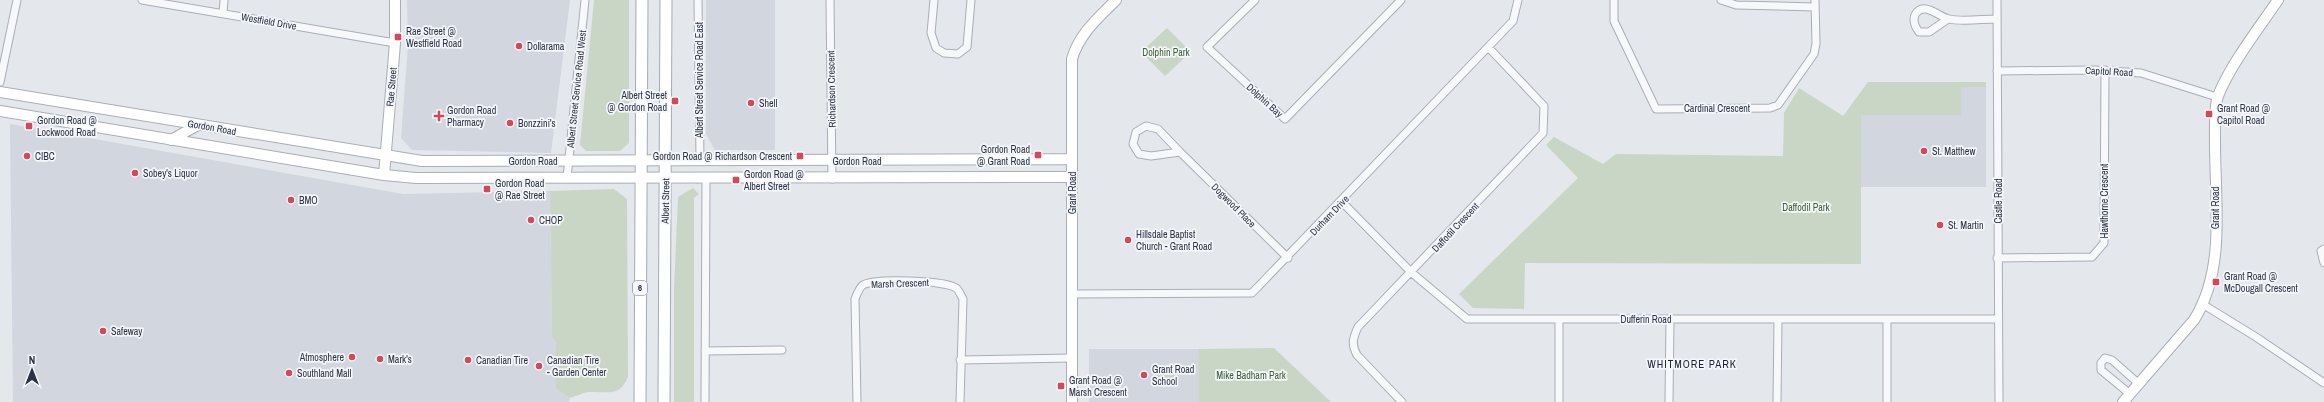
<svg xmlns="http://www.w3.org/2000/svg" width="2324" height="402" font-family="'Archivo Narrow',sans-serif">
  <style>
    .built { fill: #d2d6de }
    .green { fill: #c9d6c5 }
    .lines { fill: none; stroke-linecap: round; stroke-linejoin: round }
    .street-casing { stroke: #a9aeb7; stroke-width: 9 }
    .secondary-casing { stroke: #a9aeb7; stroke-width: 12 }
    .primary-casing { stroke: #a3abb8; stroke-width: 13 }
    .street { stroke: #f7f8fa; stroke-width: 7 }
    .secondary { stroke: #fff; stroke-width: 10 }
    .primary { stroke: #fff; stroke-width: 11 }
    .poi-dot { fill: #d1495b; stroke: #f4f6f9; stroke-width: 1.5 }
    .labels { text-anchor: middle; stroke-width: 3.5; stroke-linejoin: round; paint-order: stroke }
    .shield { fill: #f4f6f9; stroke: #676e7b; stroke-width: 1 }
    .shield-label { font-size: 9px; font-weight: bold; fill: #2b3445 }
    .street-label { font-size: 10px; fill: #2b3445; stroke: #f4f6f9 }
    .poi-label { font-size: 10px; fill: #2b3445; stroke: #f4f6f9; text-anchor: start }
    .park-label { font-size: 10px; fill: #3f6138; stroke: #f4f6f9 }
    .neighbourhood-label { font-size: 11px; letter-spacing: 1px; fill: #1d2536; stroke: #f4f6f9 }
  </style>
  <rect width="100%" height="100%" fill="#e4e7ec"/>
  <path class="built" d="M407 0H570L551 153 412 150 401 138 408 45Z
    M706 0H775V150H715L706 134Z
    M1961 87H1986V187H1861V115H1961Z
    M10 124 403 194 550 191 552 337 556 342V389L570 398 569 402H13Z
    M1089 349H1199V402H1089Z"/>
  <path class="green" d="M594 0H629V143L620 151H586L580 145Z
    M1167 28 1191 52 1165 76 1141 52Z
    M1868 82H1986V87H1961V115H1861V264L1525 263 1524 309 1473 308 1459 294 1578 178 1546 145 1554 137 1603 164 1616 154 1783 156 1784 113 1799 88 1843 116Z
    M693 188 699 194 694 198V402H674V289L678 197Z
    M614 189 627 199 628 377C619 398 607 391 588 392 582 393 576 396 570 398L556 389V342L552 337 550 191Z
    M1274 348 1331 402H1199V349Z
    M1157 372H1176V385H1157Z"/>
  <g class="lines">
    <g class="street-casing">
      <path id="street" d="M142 0 395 43
        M698 0 700 160
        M830 0 832 179
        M934 0 931 33 936 48 944 53 958 54 967 47 971 0
        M1255 0 1207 47 1285 119 1401 0
        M1614 0V21L1656 109 1770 108 1778 105 1814 54 1816 44 1815 0
        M1721 0 1736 5 1815 7
        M1997 0 1999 402
        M223 13 224 0
        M1948 19 1929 32H1919C1916 28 1912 22 1915 15 1923 0 1939 17 1949 19 1961 22 1983 19 1996 19
        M1997 71 2094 70 2141 73 2217 97
        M0 82 17 0
        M1146 126 1158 129 1180 152 1151 156 1139 154 1133 144 1136 132Z
        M1180 152 1288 258
        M567 178 585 0
        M1342 202 1412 273 1467 319H1997
        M2324 249 2321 251 2324 263
        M1997 258 2092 257 2104 243 2105 70
        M1072 294 1252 293 1513 21 1518 0
        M2204 305 2256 337 2324 383
        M1559 319V402
        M705 351 782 350
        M960 360 1072 358
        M2130 394 2101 370V363L2105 358 2112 360 2139 384
        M705 402 706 178
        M857 402 855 299C857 294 859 288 863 285 873 278 946 280 956 288 959 290 961 296 963 299L960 402
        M1402 402 1357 355C1351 344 1353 338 1358 327L1543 133 1544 106 1489 48
        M1669 402 1670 319
        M1777 402 1778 319
        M1887 402V319"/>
    </g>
    <g class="secondary-casing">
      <path id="secondary" d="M0 92 422 161 1072 159
        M0 111 384 175 416 178 1072 177
        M171 140 198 125
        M384 175 395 43V0
        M1072 402V59C1079 34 1098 18 1116 0
        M2123 402 2194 320C2226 269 2215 202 2215 144 2215 132 2214 107 2218 96 2230 65 2259 28 2278 0"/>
    </g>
    <g class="primary-casing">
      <path id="primary" d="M640 402 642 0
        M664 402 666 0"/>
    </g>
    <use href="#street" class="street"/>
    <use href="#secondary" class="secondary"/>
    <use href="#primary" class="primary"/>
  </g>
  <g class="poi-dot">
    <rect x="394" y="33" width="8" height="8" rx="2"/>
    <circle cx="519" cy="46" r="4"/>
    <rect x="671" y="97" width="8" height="8" rx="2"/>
    <circle cx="751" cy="103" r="4"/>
    <rect x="2205" y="110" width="8" height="8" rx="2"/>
    <path d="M437 110h4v4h4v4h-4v4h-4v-4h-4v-4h4z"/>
    <circle cx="510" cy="123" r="4"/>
    <rect x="25" y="122" width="8" height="8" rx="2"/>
    <circle cx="1924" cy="151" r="4"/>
    <rect x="1034" y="151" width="8" height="8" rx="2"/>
    <circle cx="27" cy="156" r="4"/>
    <rect x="796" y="152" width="8" height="8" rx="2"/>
    <circle cx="135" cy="173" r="4"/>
    <rect x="732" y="176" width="8" height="8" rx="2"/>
    <rect x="483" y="185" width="8" height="8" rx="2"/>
    <circle cx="291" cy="200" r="4"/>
    <circle cx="531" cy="220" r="4"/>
    <circle cx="1940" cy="225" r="4"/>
    <circle cx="1128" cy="240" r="4"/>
    <rect x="2212" y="278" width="8" height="8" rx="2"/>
    <circle cx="103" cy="331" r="4"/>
    <circle cx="352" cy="357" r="4"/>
    <circle cx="380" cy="359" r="4"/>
    <circle cx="468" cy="360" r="4"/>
    <circle cx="539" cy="366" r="4"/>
    <circle cx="289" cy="373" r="4"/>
    <circle cx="1144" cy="375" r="4"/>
    <rect x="1057" y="382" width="8" height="8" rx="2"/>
  </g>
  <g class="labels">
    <rect class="shield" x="633" y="281" width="14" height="14" rx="3"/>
    <g class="shield-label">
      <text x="640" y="291">6</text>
    </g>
    <g class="street-label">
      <text transform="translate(269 21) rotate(10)" y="4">Westfield Drive</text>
      <text transform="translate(2109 71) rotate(3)" y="4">Capitol Road</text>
      <text transform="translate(699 80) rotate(-90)" y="4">Albert Street Service Road East</text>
      <text transform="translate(391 87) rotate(-85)" y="4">Rae Street</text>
      <text transform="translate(576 89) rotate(-84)" y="4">Albert Street Service Road West</text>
      <text transform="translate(831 89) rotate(-91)" y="4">Richardson Crescent</text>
      <text transform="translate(1265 100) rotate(42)" y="4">Dolphin Bay</text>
      <text x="1717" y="112">Cardinal Crescent</text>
      <text transform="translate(212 127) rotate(10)" y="4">Gordon Road</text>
      <text x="533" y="165">Gordon Road</text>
      <text x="857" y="165">Gordon Road</text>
      <text transform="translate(1072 193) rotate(-90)" y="4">Grant Road</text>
      <text transform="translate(665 201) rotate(-89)" y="4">Albert Street</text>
      <text transform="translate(1998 201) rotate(-90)" y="4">Castle Road</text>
      <text transform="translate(2104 201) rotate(-90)" y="4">Hawthorne Crescent</text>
      <text transform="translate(1234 205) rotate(45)" y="4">Dogwood Place</text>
      <text transform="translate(2215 208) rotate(-90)" y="4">Grant Road</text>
      <text transform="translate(1329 215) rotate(-46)" y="4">Durham Drive</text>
      <text transform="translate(1455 227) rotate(-47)" y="4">Daffodil Crescent</text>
      <text transform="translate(900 283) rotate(-2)" y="4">Marsh Crescent</text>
      <text x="1646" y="323">Dufferin Road</text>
    </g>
    <g class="poi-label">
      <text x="406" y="35">Rae Street @<tspan x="406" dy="12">Westfield Road</tspan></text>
      <text x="527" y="50">Dollarama</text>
      <text x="667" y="99" text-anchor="end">Albert Street<tspan x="667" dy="12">@ Gordon Road</tspan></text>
      <text x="759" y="107">Shell</text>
      <text x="2217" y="112">Grant Road @<tspan x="2217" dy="12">Capitol Road</tspan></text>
      <text x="447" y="114">Gordon Road<tspan x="447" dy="12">Pharmacy</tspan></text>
      <text x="37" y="124">Gordon Road @<tspan x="37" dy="12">Lockwood Road</tspan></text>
      <text x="518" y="127">Bonzzini's</text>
      <text x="1030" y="153" text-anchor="end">Gordon Road<tspan x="1030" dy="12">@ Grant Road</tspan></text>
      <text x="1932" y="155">St. Matthew</text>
      <text x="35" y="160">CIBC</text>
      <text x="792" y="160" text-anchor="end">Gordon Road @ Richardson Crescent</text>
      <text x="143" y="177">Sobey's Liquor</text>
      <text x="744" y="178">Gordon Road @<tspan x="744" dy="12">Albert Street</tspan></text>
      <text x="495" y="187">Gordon Road<tspan x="495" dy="12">@ Rae Street</tspan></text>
      <text x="299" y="204">BMO</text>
      <text x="539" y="224">CHOP</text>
      <text x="1948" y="229">St. Martin</text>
      <text x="1136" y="238">Hillsdale Baptist<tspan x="1136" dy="12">Church - Grant Road</tspan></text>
      <text x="2224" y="280">Grant Road @<tspan x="2224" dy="12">McDougall Crescent</tspan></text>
      <text x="111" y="335">Safeway</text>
      <text x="344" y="361" text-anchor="end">Atmosphere</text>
      <text x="388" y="363">Mark's</text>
      <text x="476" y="364">Canadian Tire</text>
      <text x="547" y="364">Canadian Tire<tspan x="547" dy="12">- Garden Center</tspan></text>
      <text x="1152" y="373">Grant Road<tspan x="1152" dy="12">School</tspan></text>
      <text x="297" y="377">Southland Mall</text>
      <text x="1069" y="384">Grant Road @<tspan x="1069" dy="12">Marsh Crescent</tspan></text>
    </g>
    <g class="park-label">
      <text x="1166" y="56">Dolphin Park</text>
      <text x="1806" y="211">Daffodil Park</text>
      <text x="1251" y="379">Mike Badham Park</text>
    </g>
    <g class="neighbourhood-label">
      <text x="1692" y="368">WHITMORE PARK</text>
    </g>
  </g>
  <g transform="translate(32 370)" stroke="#f4f6f9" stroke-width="3" paint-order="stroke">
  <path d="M0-3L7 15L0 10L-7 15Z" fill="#2b3445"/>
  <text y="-6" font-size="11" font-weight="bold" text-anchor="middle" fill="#2b3445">N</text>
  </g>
</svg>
